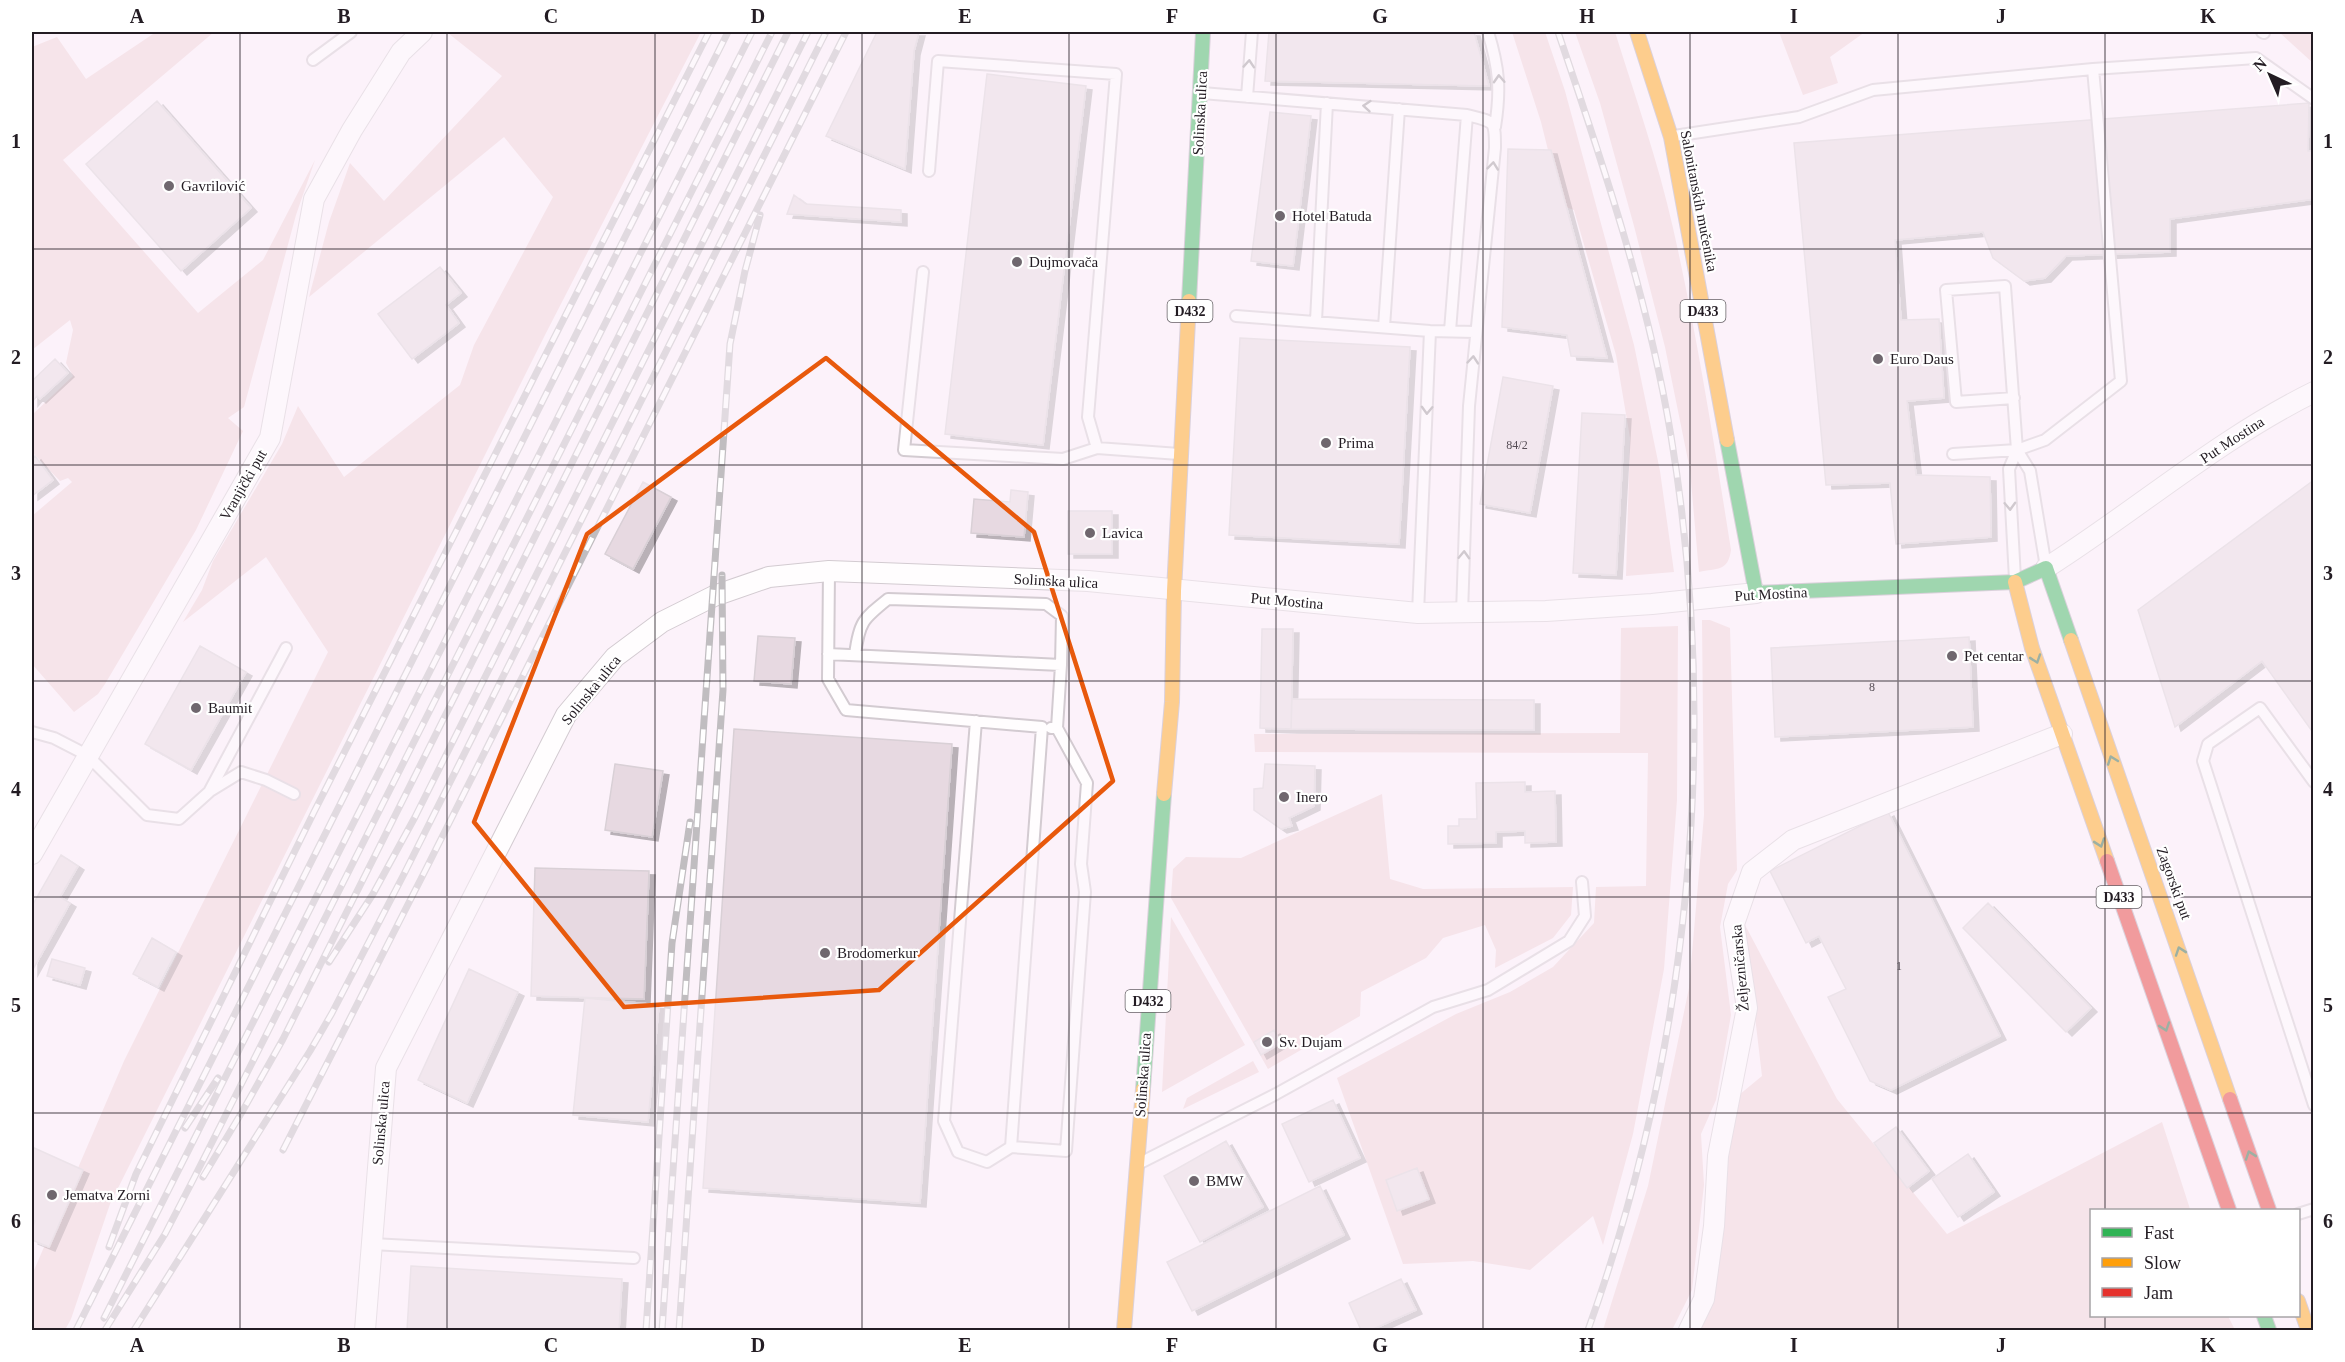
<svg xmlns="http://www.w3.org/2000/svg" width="2345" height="1362" font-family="Georgia,serif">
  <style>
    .green { fill: #f0d2d7 }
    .building { fill: #e7d9e1; stroke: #d9d0d6; stroke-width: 1.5; filter: url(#shadow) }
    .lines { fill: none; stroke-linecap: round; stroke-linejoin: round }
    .lane-casing { stroke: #d3cbd1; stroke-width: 14 }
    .street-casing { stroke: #d3cbd1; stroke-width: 22 }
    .fast-casing { stroke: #b3a8b7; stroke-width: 16 }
    .slow-casing { stroke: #b3a8b7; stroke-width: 16 }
    .jam-casing { stroke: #b3a8b7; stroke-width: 16 }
    .lane { stroke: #fffdfe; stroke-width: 10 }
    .street { stroke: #fffdfe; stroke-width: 20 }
    .fast { stroke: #30b455; stroke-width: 14 }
    .slow { stroke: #ff9f0a; stroke-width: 14 }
    .jam { stroke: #e5322d; stroke-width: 14 }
    .rail-casing { stroke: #c0bdc0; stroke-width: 7 }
    .rail { stroke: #fff; stroke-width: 4.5; stroke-dasharray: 14; stroke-linecap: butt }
    .oneway { stroke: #9c989b }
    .oneway2 { stroke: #29603a }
    .marked { fill: none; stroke: #e8590c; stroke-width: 4.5; stroke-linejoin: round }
    .grid { fill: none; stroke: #231c23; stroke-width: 1.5; stroke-opacity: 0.55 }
    .poi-dot { fill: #6f676e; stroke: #fff; stroke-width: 2 }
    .labels { text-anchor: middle; stroke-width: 4.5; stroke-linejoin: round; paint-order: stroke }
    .number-label { font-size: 12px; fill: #574e56 }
    .shield { fill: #fff; stroke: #656065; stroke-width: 1.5 }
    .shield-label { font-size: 14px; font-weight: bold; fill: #231c23 }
    .street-label { font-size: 15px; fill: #231c23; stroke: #fff }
    .poi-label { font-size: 15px; fill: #231c23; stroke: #fff; text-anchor: start }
    .neatline { fill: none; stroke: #231c23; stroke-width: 2 }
    .grid-label { font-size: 20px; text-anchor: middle; font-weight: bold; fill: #231c23 }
  </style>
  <defs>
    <filter id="shadow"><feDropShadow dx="6" dy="4" stdDeviation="0" flood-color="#0004"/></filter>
  </defs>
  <rect width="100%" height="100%" fill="#fcf2fa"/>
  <path class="green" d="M156 32H214L63 160 198 313 263 260 315 160 296 215 244 407 228 418 243 431 196 530 105 684 98 694 74 712 32 664V516L72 482 68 478 60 481 32 452V415L73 376 66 363 73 330 70 320 32 350V47L57 37 86 79Z
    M450 32H701L546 333 110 1204 71 1319 65 1330H32V1275L124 1061 328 652 266 557 183 622 202 590 213 561 282 444 298 406 344 477 460 385 474 345 553 197 504 137 309 297 329 222 350 163 384 201 502 76 448 33Z
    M1512 32H1545L1565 91 1634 345 1660 471 1674 572 1626 576 1630 438 1616 355 1574 210 1562 206 1541 122Z
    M1575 32H1615C1635 96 1658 161 1673 228 1697 334 1714 443 1731 550 1728 572 1717 568 1699 572L1690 470 1665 347 1634 226 1600 103Z
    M1779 32H1865L1830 57 1838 83 1803 95Z
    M2279 32H2313V63Z
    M1702 620H1710L1730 628 1737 870 1728 884 1720 927 1731 1015 1716 1100 1701 1134 1704 1185 1692 1290 1672 1330H1603L1648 1186 1689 988 1704 815Z
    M1678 626 1677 800 1664 969 1633 1134 1603 1245 1593 1216 1530 1270 1473 1261 1403 1264 1337 1078 1456 1014 1510 992 1553 967 1594 923 1596 887 1646 886 1648 753 1255 752 1254 734 1620 733 1621 628Z
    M1382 794 1390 879 1423 889 1573 887 1571 915 1553 938 1495 968 1496 950 1485 925 1443 938 1426 958 1361 992 1360 1016 1268 1069 1171 898 1173 869 1186 857 1241 858Z
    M1171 917 1245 1045 1162 1092Z
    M1744 923 1837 1099 1947 1234 2162 1122 2190 1209 2092 1210V1316H2228L2235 1330H1699L1715 1296 1728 1157 1739 1095 1762 1076Z
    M1253 1061 1259 1072 1183 1109 1187 1098Z"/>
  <path class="building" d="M877 32H919L914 51 905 169 826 136Z
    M1269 32H1474L1489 86 1265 81Z
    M987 74 1086 86 1043 445 945 434Z
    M157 101 251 208 181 271 86 164Z
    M2309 103 2308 151H2314V199L2170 219V252L2066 256 2045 278 2024 281 1993 258 1983 232 1895 240 1901 320 1939 319 1944 398 1907 401 1916 475 1990 477 1991 537 1896 544 1890 483 1826 485 1794 143Z
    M1270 112 1311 116 1293 266 1251 261Z
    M1508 149 1551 150 1607 358 1571 356 1567 335 1502 327Z
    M794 195 806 204 901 210V222L787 214Z
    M440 267 461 293 446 305 459 323 412 359 378 314Z
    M1240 338 1410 347 1399 544 1229 535Z
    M55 359 68 373 40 399 37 396 32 402V381Z
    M1503 377 1553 386 1530 513 1480 504Z
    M1582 413 1625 415 1616 575 1573 573Z
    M35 456 53 480 32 496V459Z
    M2314 480V734L2262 661 2175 727 2138 610Z
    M643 482 671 497 633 569 605 554Z
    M1011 490 1028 492 1024 537 971 533 974 499 1010 502Z
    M1068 511H1112V554H1068Z
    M1262 629H1293L1291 729 1260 728Z
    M758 636 795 638 791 684 754 681Z
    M1969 637 1973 727 1775 737 1771 648Z
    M200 646 246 672 191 770 145 744Z
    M1292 699 1534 700V730L1291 729Z
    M734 729 952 744 920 1203 703 1188Z
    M615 764 663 771 652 837 605 830Z
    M1265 764 1315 766 1314 806 1289 818 1292 826 1281 829 1254 810V789L1263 788Z
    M1525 782V792L1555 791 1556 842 1525 843V831L1496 832V843L1448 844V826H1459V819H1477L1476 783Z
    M1888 812 2000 1036 1891 1090 1870 1081 1828 997 1846 989 1819 936 1806 943 1770 871Z
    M61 855 78 866 60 897 70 903 32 971V906Z
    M535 868 649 871 644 999 531 996Z
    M1988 903 2091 1008 2066 1032 1963 928Z
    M152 938 176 952 158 987 133 974Z
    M52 959 85 968 80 985 47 976Z
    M469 969 518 992 467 1103 418 1080Z
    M585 998 659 1005 648 1122 573 1115Z
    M1274 1030 1281 1043 1261 1055 1254 1042Z
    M1333 1100 1360 1158 1309 1182 1282 1124Z
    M1896 1127 1929 1171 1907 1188 1874 1143Z
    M1226 1141 1263 1207 1200 1242 1164 1176Z
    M32 1147 83 1170 49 1247 32 1240V1229L35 1221 32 1220Z
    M1968 1154 1994 1192 1958 1217 1932 1179Z
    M1417 1168 1429 1199 1397 1211 1386 1180Z
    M1320 1186 1344 1235 1192 1311 1167 1262Z
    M411 1266 622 1279 619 1330H407Z
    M1401 1279 1416 1310 1371 1330H1361L1349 1303Z"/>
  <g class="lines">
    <g class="lane-casing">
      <path id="lane" d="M1488 32C1499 68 1501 89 1495 127
        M2262 32 2264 33
        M313 60 351 32
        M2093 69 2256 58 2314 99
        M1202 93 1467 115C1495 122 1495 120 1495 148L1469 406 1462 613
        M1247 97 1252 32
        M1674 136 1799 117 1873 90 2093 69 2121 381 2045 440 2017 450 1953 454
        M929 171 938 61 1116 74 1088 417 1097 448 1179 454
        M923 272 904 450 1063 459 1097 448
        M1236 316 1430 331 1475 332
        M1316 321 1327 103
        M1384 327 1399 109
        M1450 331 1467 115
        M2014 398 1956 402 1946 290 2005 286 2017 450 2009 469 2015 579
        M2017 450 2030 471 2046 567
        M829 571 828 679 846 710 1042 727 1011 1147 987 1162 958 1152 944 1121 976 721
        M1418 613 1430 331
        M828 654 1061 665 1057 728H1051
        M855 655C859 622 863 619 888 599L1046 604 1062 616 1061 665
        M32 732 54 738 87 755 147 815 179 819 209 792 286 648
        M2314 782 2260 708 2208 744 2203 761 2314 1105
        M210 791 241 772 266 780 294 794
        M1011 1147 1066 1151 1085 892 1081 864 1087 783 1057 728
        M1142 1162 1276 1094 1433 1007 1488 990 1569 941 1585 916 1582 882
        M2298 1214 2314 1209
        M372 1244 634 1258"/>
    </g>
    <g class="street-casing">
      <path id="street" d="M2046 568C2136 511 2217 440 2314 392
        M32 854 270 438 314 199 352 130 401 52 422 32
        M365 1330 386 1068 566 715 615 657 662 622 714 596 769 577 829 571 1088 581 1418 613 1546 611 1652 604 1756 593
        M1689 1330 1704 1299 1714 1226 1718 1156 1747 1008 1734 924 1752 872 1793 840 2062 734"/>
    </g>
    <g class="fast-casing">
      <path id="fast" d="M1189 301 1203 32
        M1727 440 1756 593 2015 582 2046 568 2071 640
        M1143 1089 1164 794
        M2264 1316 2269 1330"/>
    </g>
    <g class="slow-casing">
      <path id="slow" d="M1637 32 1671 137 1727 440
        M2015 582 2032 648 2107 861
        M2071 640 2230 1099
        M1164 794 1172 702 1174 591 1189 301
        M2298 1301 2308 1330
        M1124 1330 1143 1089"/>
    </g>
    <g class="jam-casing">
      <path id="jam" d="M2107 861 2229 1210
        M2230 1099 2269 1210"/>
    </g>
    <use href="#lane" class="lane"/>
    <use href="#street" class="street"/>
    <use href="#fast" class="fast"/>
    <use href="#slow" class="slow"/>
    <use href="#jam" class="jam"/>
    <g class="rail-casing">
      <path id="rail" d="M1558 32C1603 164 1648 297 1671 436 1720 734 1690 1047 1588 1330
        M329 962 373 894 415 817 808 32
        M185 1128 218 1078
        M283 1150 426 869 846 32
        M203 1177 242 1112 283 1039 788 32
        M109 1247 136 1174 314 812 709 32
        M104 1318 752 32
        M76 1330 728 32
        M105 1330 165 1234 193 1180 772 32
        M134 1330 310 1051 332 1013 404 874 826 32
        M646 1330 672 943 690 822
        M662 1330 730 344 745 271 760 215
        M679 1330 723 690 722 575"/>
    </g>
    <use href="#rail" class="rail"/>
  </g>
  <defs><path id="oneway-chevron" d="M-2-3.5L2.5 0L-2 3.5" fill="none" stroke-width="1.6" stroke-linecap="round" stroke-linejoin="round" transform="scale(1.5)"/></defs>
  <g class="oneway">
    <use href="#oneway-chevron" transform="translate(1249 64) rotate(-86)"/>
    <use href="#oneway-chevron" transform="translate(1499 79) rotate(-93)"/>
    <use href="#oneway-chevron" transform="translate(1367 106) rotate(-175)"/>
    <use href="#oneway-chevron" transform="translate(1493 166) rotate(-84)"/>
    <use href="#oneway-chevron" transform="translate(1473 360) rotate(-85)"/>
    <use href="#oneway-chevron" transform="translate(1427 410) rotate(92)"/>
    <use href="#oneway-chevron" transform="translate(2010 506) rotate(88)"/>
    <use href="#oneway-chevron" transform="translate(1464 555) rotate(-88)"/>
  </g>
  <g class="oneway2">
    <use href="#oneway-chevron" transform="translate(2036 659) rotate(71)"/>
    <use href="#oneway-chevron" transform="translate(2112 760) rotate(-110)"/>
    <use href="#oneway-chevron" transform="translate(2100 843) rotate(71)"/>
    <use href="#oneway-chevron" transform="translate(2180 951) rotate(-109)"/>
    <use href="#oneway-chevron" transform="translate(2165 1027) rotate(71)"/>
    <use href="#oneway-chevron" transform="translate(2250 1155) rotate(-109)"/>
  </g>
  <path d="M0 0H2345V1362H0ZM826 358 1034 532 1113 781 879 990 624 1007 474 822 587 534Z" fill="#fcf2fa" fill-opacity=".55" fill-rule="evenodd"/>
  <path class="marked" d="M826 358 1034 532 1113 781 879 990 624 1007 474 822 587 534Z"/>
  <path class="grid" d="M240 32V1330M447 32V1330M655 32V1330M862 32V1330M1069 32V1330M1276 32V1330M1483 32V1330M1690 32V1330M1898 32V1330M2105 32V1210M32 249H2314M32 465H2314M32 681H2314M32 897H2314M32 1113H2314M2105 1316V1330"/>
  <g class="poi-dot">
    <circle cx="169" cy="186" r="6"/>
    <circle cx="1280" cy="216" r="6"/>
    <circle cx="1017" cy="262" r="6"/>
    <circle cx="1878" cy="359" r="6"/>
    <circle cx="1326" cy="443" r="6"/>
    <circle cx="1090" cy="533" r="6"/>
    <circle cx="1952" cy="656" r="6"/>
    <circle cx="196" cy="708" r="6"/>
    <circle cx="1284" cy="797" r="6"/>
    <circle cx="825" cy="953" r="6"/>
    <circle cx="1267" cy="1042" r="6"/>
    <circle cx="1194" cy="1181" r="6"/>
    <circle cx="52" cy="1195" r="6"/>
  </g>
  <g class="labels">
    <g class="number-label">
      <text x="1517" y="449">84/2</text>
      <text x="1872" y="691">8</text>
      <text x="1899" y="970">1</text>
    </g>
    <g class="shield">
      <rect x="1167.5" y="300" width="45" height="22" rx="4.5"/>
      <rect x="1680.5" y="300" width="45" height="22" rx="4.5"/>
      <rect x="2096.5" y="886" width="45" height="22" rx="4.5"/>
      <rect x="1125.5" y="990" width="45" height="22" rx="4.5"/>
    </g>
    <g class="shield-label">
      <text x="1190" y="316">D432</text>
      <text x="1703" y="316">D433</text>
      <text x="2119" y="902">D433</text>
      <text x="1148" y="1006">D432</text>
    </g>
    <g class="street-label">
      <text transform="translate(1200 113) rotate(-87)" y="5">Solinska ulica</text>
      <text transform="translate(1699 201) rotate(79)" y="5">Salonitanskih mučenika</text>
      <text transform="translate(2232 440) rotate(-33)" y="5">Put Mostina</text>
      <text transform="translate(243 485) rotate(-60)" y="5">Vranjički put</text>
      <text transform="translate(1056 581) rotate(3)" y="5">Solinska ulica</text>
      <text transform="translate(1771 594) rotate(-3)" y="5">Put Mostina</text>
      <text transform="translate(1287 601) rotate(5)" y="5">Put Mostina</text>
      <text transform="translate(591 690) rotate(-51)" y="5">Solinska ulica</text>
      <text transform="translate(2174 883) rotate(70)" y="5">Zagorski put</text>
      <text transform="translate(1740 968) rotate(-95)" y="5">Željezničarska</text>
      <text transform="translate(1143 1075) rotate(-86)" y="5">Solinska ulica</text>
      <text transform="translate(381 1123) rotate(-85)" y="5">Solinska ulica</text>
    </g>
    <g class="poi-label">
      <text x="181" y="191">Gavrilović</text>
      <text x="1292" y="221">Hotel Batuda</text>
      <text x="1029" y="267">Dujmovača</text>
      <text x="1890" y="364">Euro Daus</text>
      <text x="1338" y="448">Prima</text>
      <text x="1102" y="538">Lavica</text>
      <text x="1964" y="661">Pet centar</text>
      <text x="208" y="713">Baumit</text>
      <text x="1296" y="802">Inero</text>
      <text x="837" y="958">Brodomerkur</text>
      <text x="1279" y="1047">Sv. Dujam</text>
      <text x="1206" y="1186">BMW</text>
      <text x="64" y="1200">Jematva Zorni</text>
    </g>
  </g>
  <rect width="2345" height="1362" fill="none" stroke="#ffffff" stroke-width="66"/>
  <rect x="2090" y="1209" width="210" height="108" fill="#ffffff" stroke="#a7a4a7" stroke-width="1.5"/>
  <rect x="2102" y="1228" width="30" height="9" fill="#30b455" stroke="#a7a4a7" stroke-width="1.5"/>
  <text x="2144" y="1239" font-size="18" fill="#231c23">Fast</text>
  <rect x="2102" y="1258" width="30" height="9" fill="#ff9f0a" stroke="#a7a4a7" stroke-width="1.5"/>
  <text x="2144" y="1269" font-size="18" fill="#231c23">Slow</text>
  <rect x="2102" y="1288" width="30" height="9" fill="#e5322d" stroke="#a7a4a7" stroke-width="1.5"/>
  <text x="2144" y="1299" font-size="18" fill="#231c23">Jam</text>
  <g transform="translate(2270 75) rotate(316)" stroke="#ffffff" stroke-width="4.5" paint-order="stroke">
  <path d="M0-4.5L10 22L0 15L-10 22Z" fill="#231c23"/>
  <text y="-9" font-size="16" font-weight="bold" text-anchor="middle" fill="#231c23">N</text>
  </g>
  <rect x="33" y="33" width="2279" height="1296" class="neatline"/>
  <g class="grid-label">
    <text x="137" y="23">A</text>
    <text x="344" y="23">B</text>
    <text x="551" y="23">C</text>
    <text x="758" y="23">D</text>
    <text x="965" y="23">E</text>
    <text x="1172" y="23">F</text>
    <text x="1380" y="23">G</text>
    <text x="1587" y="23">H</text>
    <text x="1794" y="23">I</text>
    <text x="2001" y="23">J</text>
    <text x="2208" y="23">K</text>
    <text x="16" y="148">1</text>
    <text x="2328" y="148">1</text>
    <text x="16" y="364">2</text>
    <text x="2328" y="364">2</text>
    <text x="16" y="580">3</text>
    <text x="2328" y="580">3</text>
    <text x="16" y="796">4</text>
    <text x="2328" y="796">4</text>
    <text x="16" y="1012">5</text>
    <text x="2328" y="1012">5</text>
    <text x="16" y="1228">6</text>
    <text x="2328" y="1228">6</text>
    <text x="137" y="1352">A</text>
    <text x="344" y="1352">B</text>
    <text x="551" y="1352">C</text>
    <text x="758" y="1352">D</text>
    <text x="965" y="1352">E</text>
    <text x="1172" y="1352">F</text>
    <text x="1380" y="1352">G</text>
    <text x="1587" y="1352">H</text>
    <text x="1794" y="1352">I</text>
    <text x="2001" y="1352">J</text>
    <text x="2208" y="1352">K</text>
  </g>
</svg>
